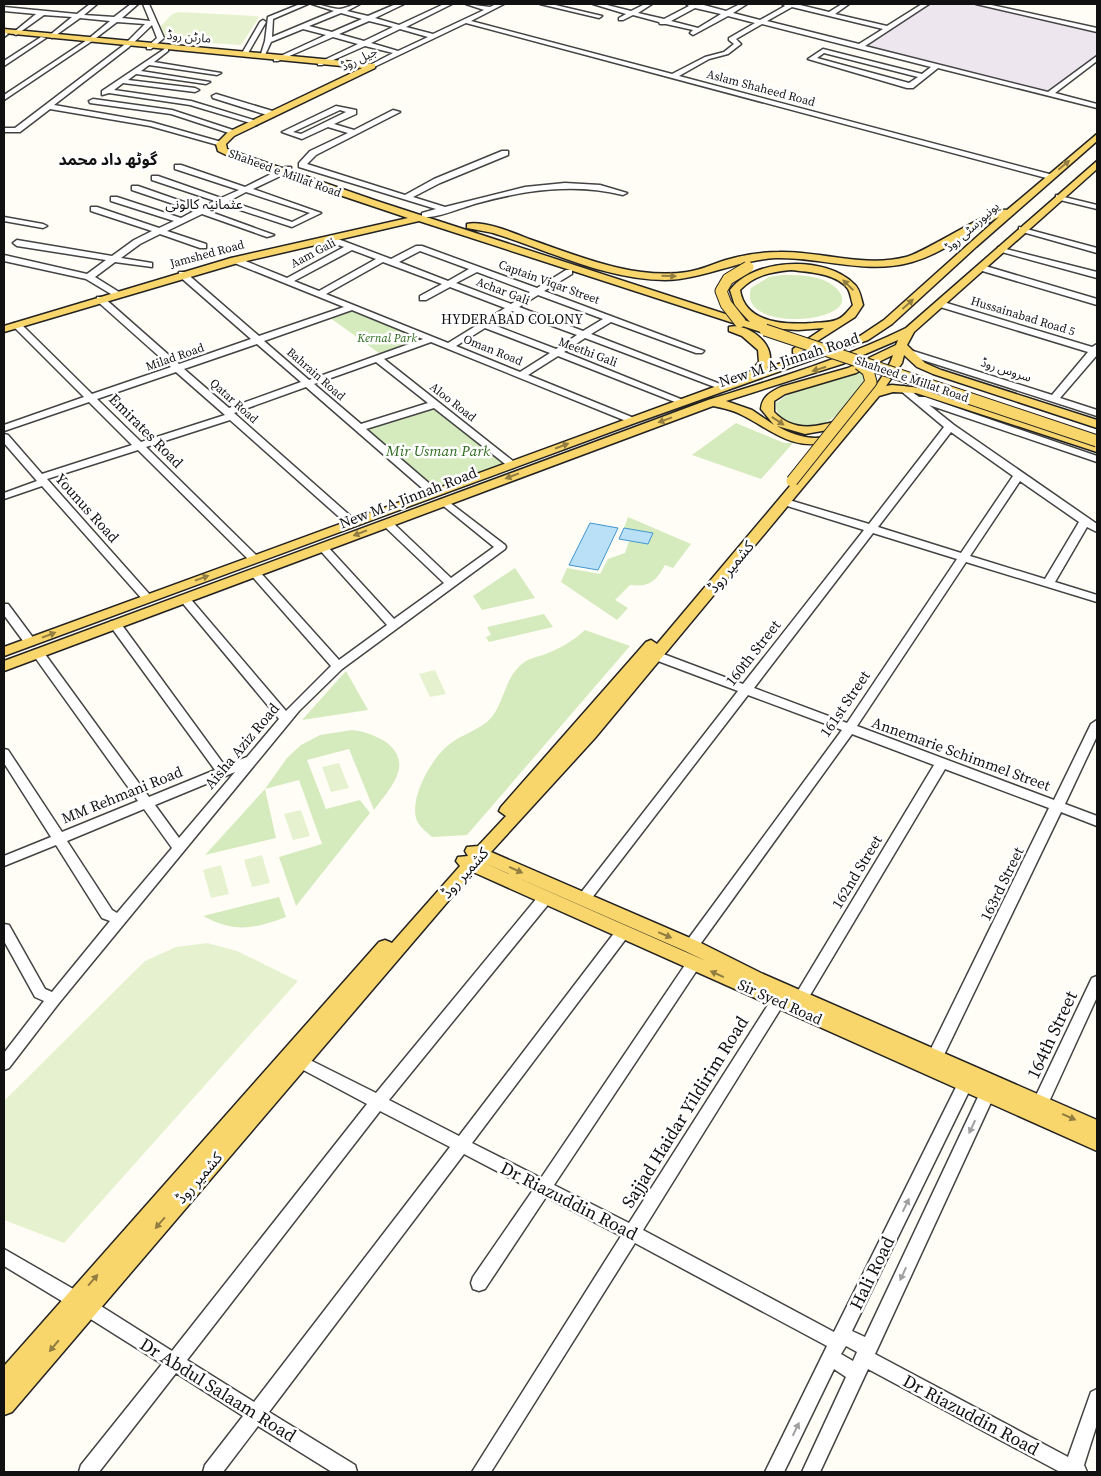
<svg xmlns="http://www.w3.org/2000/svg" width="1101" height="1476" font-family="'Source Serif 4','Noto Sans Arabic',serif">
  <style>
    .industrial { fill: #eee6ef }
    .green { fill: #d5ebbd }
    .pitch { fill: #e6f2cf }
    .water { fill: #b9e0f7; stroke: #3f96cf }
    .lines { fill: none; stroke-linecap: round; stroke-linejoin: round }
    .minor-casing { stroke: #444; stroke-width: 3 }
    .major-casing { stroke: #222; stroke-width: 3 }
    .minor { fill: #fff; fill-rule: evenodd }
    .major { fill: #f9d66b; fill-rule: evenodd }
    .major-bridge-casing { stroke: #222; stroke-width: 13; stroke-linecap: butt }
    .major-bridge { stroke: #f9d66b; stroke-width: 11 }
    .oneway { fill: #917d42 }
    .oneway2 { fill: #a0a0a0 }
    .labels { text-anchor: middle; stroke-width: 5; stroke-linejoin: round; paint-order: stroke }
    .far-street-label { font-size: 12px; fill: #111; stroke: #fff }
    .far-park-label { font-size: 12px; font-style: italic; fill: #2f6b1f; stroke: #fff }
    .far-neighbourhood-label { font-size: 14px; fill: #111; stroke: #fff }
    .street-label { font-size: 15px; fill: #111; stroke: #fff }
    .park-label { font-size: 15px; font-style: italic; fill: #2f6b1f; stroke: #fff }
    .far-district-label { font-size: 16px; font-weight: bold; fill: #111; stroke: #fff }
    .near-street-label { font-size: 18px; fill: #111; stroke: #fff }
  </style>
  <rect width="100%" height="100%" fill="#fffdf5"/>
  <path class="industrial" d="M926 4H980L1097 30V58L1050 94 859 47Z"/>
  <path class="green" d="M782 275C800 275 824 275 837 289 870 323 736 335 751 288L769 277Z
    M353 307 432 339 383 356 329 317Z
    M863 372 866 379C845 406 830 436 791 423 780 419 776 414 776 403L790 393Z
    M435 404 513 465 434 493 359 428Z
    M736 423 784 443H793L761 479 692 455Z
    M628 517 691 544 673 568 665 565C655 582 650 587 630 585L615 600 628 608 617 620 561 582 567 568 600 574 608 559 625 553 629 541 648 544 652 533 624 528Z
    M515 568 535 598 482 610 473 596Z
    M544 614 553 627 489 642 486 637 491 635 487 627Z
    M585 630 630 646 467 835 432 837C428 833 421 828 418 823 407 803 429 763 445 748 456 737 474 732 487 722 505 706 503 679 522 664 527 659 536 657 543 655 559 649 572 642 585 630Z
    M346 671 368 710 302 720Z
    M352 730C376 733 410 748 396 778 391 789 381 800 374 810L349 749 307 760 326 809 360 800 370 813 296 906 279 857 322 844 299 780 265 789 276 838 205 855 265 789 287 758 301 745 320 735Z
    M279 897 286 917C254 929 235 933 203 916Z"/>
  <path class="pitch" d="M178 12 256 16 259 17 241 45 165 40 160 27 171 15Z
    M435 670 446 694 430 697 419 674Z
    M339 763 349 788 331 792 322 767Z
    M301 810 310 836 293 840 284 814Z
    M262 855 270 883 252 887 244 860Z
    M221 865 229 894 211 898 203 870Z
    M207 943 237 951 298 981 64 1243 4 1220V1101L145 961 176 947Z"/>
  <path class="water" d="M590 523 618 528 598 570 569 565Z
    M624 528 653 533 648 544 619 539Z"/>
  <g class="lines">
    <g class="minor-casing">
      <path id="minor" d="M90 4H97L84 15 114 17 131 4H138L122 18 150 21 143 4H149L164 38 151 49H147V47L157 38 152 25 129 47 54 105 151 122 225 143V147L150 126 50 109 20 132H4V128H15L124 45 145 24 117 22 92 41 4 100V95L87 40 110 21 80 18 52 38 49 36 50 35 72 17 44 15 16 35 14 34V32L36 14 4 11V7L77 14Z
        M300 4H308L273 19 272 37 334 11 312 4C321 4 332 9 340 9 347 8 352 4 360 4L347 11 368 16 396 4H404L375 18 399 25 444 4H452L406 27 433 34 484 10 466 4 490 7 496 4H504L471 21 672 74 705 57 724 52 734 44 729 40V38L755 23 728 16 693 35 690 33 693 30 666 24H660L659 22 633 15 623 20H619V18L626 14 593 4H603L631 11 645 4H652L638 13 664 19 689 6 686 4H700L726 11 740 4H747L733 13 760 20 785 6 782 4H796L829 12 842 4H849L835 14 887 26 922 4H929L865 46 1048 92 1097 56V61L1055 93 1097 104V108L938 68 913 88H907L808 59 823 49 922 74 931 67 762 24 736 39 741 44 728 54 709 59 679 76 1053 175 1054 177 1050 179 466 23 372 68 370 67V65L393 53 365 46 322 65H318V63L358 44 333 37 278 61H274V59L326 35 303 29 271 42 264 57H260L265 41 268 17ZM792 7 883 29 859 44 767 21ZM695 8 721 14 698 28 671 21ZM341 13 362 19 332 32 309 26ZM369 21 393 27 364 41 339 34ZM400 29 428 37 398 51 371 43ZM824 53 918 77 909 83 817 58Z
        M540 4H551L602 16 599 18Z
        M976 4H987L1097 28V32Z
        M263 20 266 22 247 55 242 56 241 55 260 22Z
        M4 32 7 33 8 34 4 37Z
        M41 37 46 38 4 66V61Z
        M166 48 168 49V51L154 62 221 73 217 75 149 65 141 71 210 82 206 84 136 74 128 80 195 88 199 90 195 92 123 83 114 90 191 101 257 121V125L190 105 109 93 102 95V91Z
        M216 94 276 112 277 114 270 116 213 98 212 96Z
        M93 99 172 110 239 132 232 134 171 114 90 103 89 101Z
        M336 106 356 110V114L334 124 354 130 393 110 400 112 316 155 307 164 405 195 434 179 502 151H508V155L440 183 413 197 445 207 525 187 565 183 600 185 627 193 623 195C574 183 526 190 478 203 463 207 436 219 422 217V213L436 209 299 167V163L310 151 348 133 328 127 302 139 282 132ZM340 110 346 112 301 134 293 132Z
        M175 165H181L245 187 285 167H291V171L253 189 321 213 292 227 222 204 208 211 274 235 267 237 202 214 167 231 206 244V248H200L160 234 140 244 121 258 152 263V267L115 262 95 277 119 292V296L116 297 86 279 4 261V255L87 274 106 260 17 246 13 243 17 240 112 256 134 240 152 231 91 211V207H97L159 228 174 221 111 201V197H117L181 218 194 211 132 190V186H138L201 208 215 201 152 180V176H158L221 198 239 190 175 169ZM246 192 310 213 292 222 229 201Z
        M1056 195 1097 205V209L1056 199Z
        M4 217 43 224 47 226 43 228 4 221Z
        M1019 227 1097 248V253L1019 231Z
        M330 236 391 259 416 246H422L537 288 566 270H572V274L544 291 704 351 702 353H696L611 322 591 334 728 387 723 390 720 389 585 338 564 352 688 402 686 404H680L558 356 528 375 634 418V422L631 423 431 342 384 359 518 465 513 468 509 467 434 408 366 429 438 491 439 493 434 496 430 495 306 387 234 413 355 520 356 522 351 525 347 524 230 420 146 447 258 557 260 559 254 562 250 561 138 450 47 479 151 596 153 598 151 600H143L42 486 4 499V493L37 481 4 443V434L8 435 42 474 132 445 89 402 4 431V425L84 397 14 327V323H20L92 394 171 367 97 301V297H103L179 364 251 339 179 276V272H185L259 336 344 307 232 262V258H238L287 278 344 247 327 241 326 239ZM352 250 376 259 319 291 294 281ZM420 251 469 269 448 281 399 262ZM383 262 442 284 420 296V300H426L450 287 505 308 448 343 326 294ZM477 272 530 292 511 304 456 283ZM538 295 603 319 583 331 519 307ZM352 310 423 339 309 380 264 341ZM512 311 577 335 556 349 491 324ZM485 328 550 353 520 372 456 346ZM257 344 301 382 229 408 184 369ZM376 362 428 403 361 424 314 384ZM176 372 225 415 141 442 97 399Z
        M998 247 1097 272V278L998 251Z
        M982 265 1097 299V305L979 270V266Z
        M940 301 1092 347 1097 344V355L1060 398 1097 410V416L904 354V350H910L1052 395 1088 352 937 306V302Z
        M904 386 919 397H925L1097 456V462L929 405 954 425 1097 524V532L1087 527 1055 582 1097 595V602L966 562 857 726 1054 800 1091 724 1097 720V736L1065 804 1097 816V826L1061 812 943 1057 940 1061 935 1063 930 1061 927 1057 1049 808 945 769 806 1002 801 1004 796 1002 794 998 796 994 934 765 852 734 696 950 691 952 686 950 684 946 686 942 842 730 748 695 588 903H578L576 899 738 691 642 655 640 652 646 648 650 649 743 684 864 530 781 504V500H789L869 524 944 427 901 391V387ZM951 432 1013 476 961 553 878 527ZM1020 481 1079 522 1045 579 970 556ZM873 533 957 559 847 723 754 688Z
        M445 499 505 545 506 547 505 549 342 669 299 711 59 1003 9 1068 4 1070V1053L44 1001 35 997 4 941V924L9 925 45 989 52 992 110 921 102 918 56 845 4 866V856L51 837 4 763V749L8 750 62 832 138 801 34 656 32 653 34 650H42L149 797 215 770 111 627 109 624 111 621H119L225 766 247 757 279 719 180 600 178 598 180 596H188L286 711 331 666 251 575 249 573 251 571H259L339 660 387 625 318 548 319 546H327L394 619 444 583 383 525 382 523 383 521H391L451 578 494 547 441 504V500ZM235 772 179 838 155 805ZM144 809 172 848 117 913 112 910 67 841Z
        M4 604H8L34 639 36 642 34 645H26L4 615Z
        M546 892 551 893 553 897 551 901 389 1100 459 1136 618 928 623 927 628 928 630 932 628 936 472 1143 541 1178 689 959 694 957 699 959 701 963 699 967 554 1185 629 1223 773 997 778 995 783 997 785 1001 783 1005 643 1230 834 1332 964 1071 969 1069 974 1071 977 1075 852 1331 865 1337 986 1080 991 1079 996 1080 999 1085 875 1354 1068 1457 1091 1392 1097 1389V1424L1084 1465 1087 1472H1060L868 1369 820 1472H802L846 1377 834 1369 784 1472H765L827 1346 635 1243 491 1472H472L621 1236 546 1197 485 1289 479 1291 473 1289 471 1283 473 1277 533 1190 464 1154 269 1412 355 1465 357 1472H332L258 1426 223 1472H203L205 1465 243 1416 176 1373 99 1472H79L81 1465 162 1364 81 1313 78 1307 70 1306 4 1266V1249L82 1294 85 1300 93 1301 172 1351 367 1104 294 1065 291 1061 294 1057 299 1055 304 1057 376 1093 541 893ZM380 1111 450 1147 254 1402 187 1360ZM846 1346 857 1352 853 1361 841 1354Z
        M1097 976V997L1048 1104 1045 1109 1040 1111 1035 1109 1032 1104 1090 982 1092 978Z"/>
    </g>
    <g class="major-casing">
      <path id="major" d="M4 29 375 64V68L234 136 226 144 227 149 377 201 750 322 735 306 730 290C753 258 826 255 854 284 860 289 861 298 863 305L855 317 797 354 793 353V349L824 328 798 330 769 328V332H761L419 221 238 263 4 332V326L231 258 408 218 241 162 218 151 216 144 228 132 362 68 4 33ZM791 270C808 272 837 273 848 289 851 294 851 300 853 305 848 311 843 318 836 320 829 323 820 322 813 323 786 325 745 324 740 290 754 275 771 272 791 270Z
        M1097 134V141L976 247 892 324 868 340 635 423 4 656V647L747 375 759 362 758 350 742 336 729 331V327C748 322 780 347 767 368L860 336 884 320 999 217C969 231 944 253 912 262 867 275 821 257 776 258 737 260 704 279 665 280 606 280 548 250 493 233 485 231 476 230 467 228V224C483 220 514 233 529 239 578 256 634 280 687 272 701 270 713 264 726 260 743 255 761 252 779 252 821 251 864 268 906 257 926 252 996 205 1007 210Z
        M1097 161V169L914 332 907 345 925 363 941 370 1097 420V428L933 374 917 367 904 355 902 363 886 386 892 385 921 388 1097 444V452L916 393 893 392 879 396 595 738 491 852 697 941 761 973 1097 1120V1151L473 872 12 1412 4 1415V1366L379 942 385 940 392 943 460 866 456 861 458 857 468 856 465 851 467 847 478 846 506 816 499 811 501 807 646 642 651 640 657 644 827 442C792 451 772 430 742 415 733 410 723 408 713 406L4 671V661L708 400C775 379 843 359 906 328ZM898 340 896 345 848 368 781 387C770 392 762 397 761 409L774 425 752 410 726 401 842 364ZM893 355C885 380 861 402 844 422 838 419 832 423 825 424 806 429 788 427 774 412V401L785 394 856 373ZM777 426 805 434 839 428C824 446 794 436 777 426ZM482 862 685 951 706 961Z"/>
    </g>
    <use href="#minor" class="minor"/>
    <use href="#major" class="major"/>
    <g class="major-bridge-casing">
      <path id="major-bridge" d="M740 322 726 304 721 291 728 279 748 267
        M765 330 1097 441
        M792 481 871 382 868 371 859 364"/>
    </g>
    <use href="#major-bridge" class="major-bridge"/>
  </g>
  <defs><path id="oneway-solid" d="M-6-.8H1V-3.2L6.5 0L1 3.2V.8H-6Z" transform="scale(1.25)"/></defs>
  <g class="oneway">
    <use href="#oneway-solid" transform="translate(1064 165) rotate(-40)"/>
    <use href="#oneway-solid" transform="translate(669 276) rotate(1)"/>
    <use href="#oneway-solid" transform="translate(848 285) rotate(-136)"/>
    <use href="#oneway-solid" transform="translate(908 304) rotate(-42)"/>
    <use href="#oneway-solid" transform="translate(819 369) rotate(162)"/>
    <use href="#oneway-solid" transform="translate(665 420) rotate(160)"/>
    <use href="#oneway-solid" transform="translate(778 421) rotate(34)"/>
    <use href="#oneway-solid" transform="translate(562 446) rotate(-21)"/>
    <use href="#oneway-solid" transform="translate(512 476) rotate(159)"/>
    <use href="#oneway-solid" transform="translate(360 533) rotate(159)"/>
    <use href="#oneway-solid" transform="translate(202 578) rotate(-20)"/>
    <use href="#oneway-solid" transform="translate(49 635) rotate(-21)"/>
    <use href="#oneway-solid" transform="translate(516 870) rotate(24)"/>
    <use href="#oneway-solid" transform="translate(665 935) rotate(23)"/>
    <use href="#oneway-solid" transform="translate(717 974) rotate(-156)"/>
    <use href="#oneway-solid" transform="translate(1069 1117) rotate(24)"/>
    <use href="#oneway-solid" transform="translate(160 1223) rotate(131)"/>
    <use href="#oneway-solid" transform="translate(93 1280) rotate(-49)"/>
    <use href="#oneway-solid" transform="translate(54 1346) rotate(130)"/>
  </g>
  <g class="oneway2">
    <use href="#oneway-solid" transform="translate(972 1127) rotate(115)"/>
    <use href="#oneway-solid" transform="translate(906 1205) rotate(-64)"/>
    <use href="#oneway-solid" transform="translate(903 1274) rotate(115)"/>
    <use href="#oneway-solid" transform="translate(796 1429) rotate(-64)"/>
  </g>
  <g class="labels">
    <g class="far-street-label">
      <text transform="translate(189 37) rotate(5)" y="4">مارٹن روڈ</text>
      <text transform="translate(359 59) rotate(-26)" y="4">جیل روڈ</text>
      <text transform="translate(761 88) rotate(15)" y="4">Aslam Shaheed Road</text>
      <text transform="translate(285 173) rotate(20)" y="4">Shaheed e Millat Road</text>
      <text transform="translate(972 227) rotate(-42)" y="4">یونیورسٹی روڈ</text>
      <text transform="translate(313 253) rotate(-28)" y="4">Aam Gali</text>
      <text transform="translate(207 254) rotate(-15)" y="4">Jamshed Road</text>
      <text transform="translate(549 282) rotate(20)" y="4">Captain Viqar Street</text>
      <text transform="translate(503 291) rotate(21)" y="4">Achar Gali</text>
      <text transform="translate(1023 316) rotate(17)" y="4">Hussainabad Road 5</text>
      <text transform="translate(493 350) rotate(22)" y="4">Oman Road</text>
      <text transform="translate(588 352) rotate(21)" y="4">Meethi Gali</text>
      <text transform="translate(175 357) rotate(-19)" y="4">Milad Road</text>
      <text transform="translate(1006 370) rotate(18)" y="4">سروس روڈ</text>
      <text transform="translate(316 374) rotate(41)" y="4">Bahrain Road</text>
      <text transform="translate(912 379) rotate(19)" y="4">Shaheed e Millat Road</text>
      <text transform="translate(234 401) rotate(42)" y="4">Qatar Road</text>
      <text transform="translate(453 402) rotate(38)" y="4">Aloo Road</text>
    </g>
    <g class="far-park-label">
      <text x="387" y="342">Kernal Park</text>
    </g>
    <g class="far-neighbourhood-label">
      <text x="204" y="209">عثمانیہ کالونی</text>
      <text x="512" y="324">HYDERABAD COLONY</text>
    </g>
    <g class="street-label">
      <text transform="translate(789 360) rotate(-18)" y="5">New M A Jinnah Road</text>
      <text transform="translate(146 431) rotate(45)" y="5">Emirates Road</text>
      <text transform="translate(408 498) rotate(-21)" y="5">New M A Jinnah Road</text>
      <text transform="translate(87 508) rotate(48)" y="5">Younus Road</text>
      <text transform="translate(731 567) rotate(-50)" y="5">کشمیر روڈ</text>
      <text transform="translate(753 653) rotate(-52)" y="5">160th Street</text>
      <text transform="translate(845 704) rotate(-56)" y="5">161st Street</text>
      <text transform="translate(242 746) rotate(-50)" y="5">Aisha Aziz Road</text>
      <text transform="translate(961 754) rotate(20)" y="5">Annemarie Schimmel Street</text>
      <text transform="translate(122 795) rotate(-22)" y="5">MM Rehmani Road</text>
      <text transform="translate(857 872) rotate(-59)" y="5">162nd Street</text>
      <text transform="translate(465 873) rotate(-48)" y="5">کشمیر روڈ</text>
      <text transform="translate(1002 884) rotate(-64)" y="5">163rd Street</text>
      <text transform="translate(780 1002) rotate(24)" y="5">Sir Syed Road</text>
      <text transform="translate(199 1178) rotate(-49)" y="5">کشمیر روڈ</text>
    </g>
    <g class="park-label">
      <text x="438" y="456">Mir Usman Park</text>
    </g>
    <g class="far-district-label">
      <text x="108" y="165">گوٹھ داد محمد</text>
    </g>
    <g class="near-street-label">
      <text transform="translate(1052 1035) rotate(-65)" y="6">164th Street</text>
      <text transform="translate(685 1112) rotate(-58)" y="6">Sajjad Haidar Yildirim Road</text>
      <text transform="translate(569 1201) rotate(27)" y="6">Dr Riazuddin Road</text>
      <text transform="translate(872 1273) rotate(-64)" y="6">Hali Road</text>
      <text transform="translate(218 1390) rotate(32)" y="6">Dr Abdul Salaam Road</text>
      <text transform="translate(971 1415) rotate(28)" y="6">Dr Riazuddin Road</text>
    </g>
  </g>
  <rect width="1101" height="1476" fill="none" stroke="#111111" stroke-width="10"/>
</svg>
